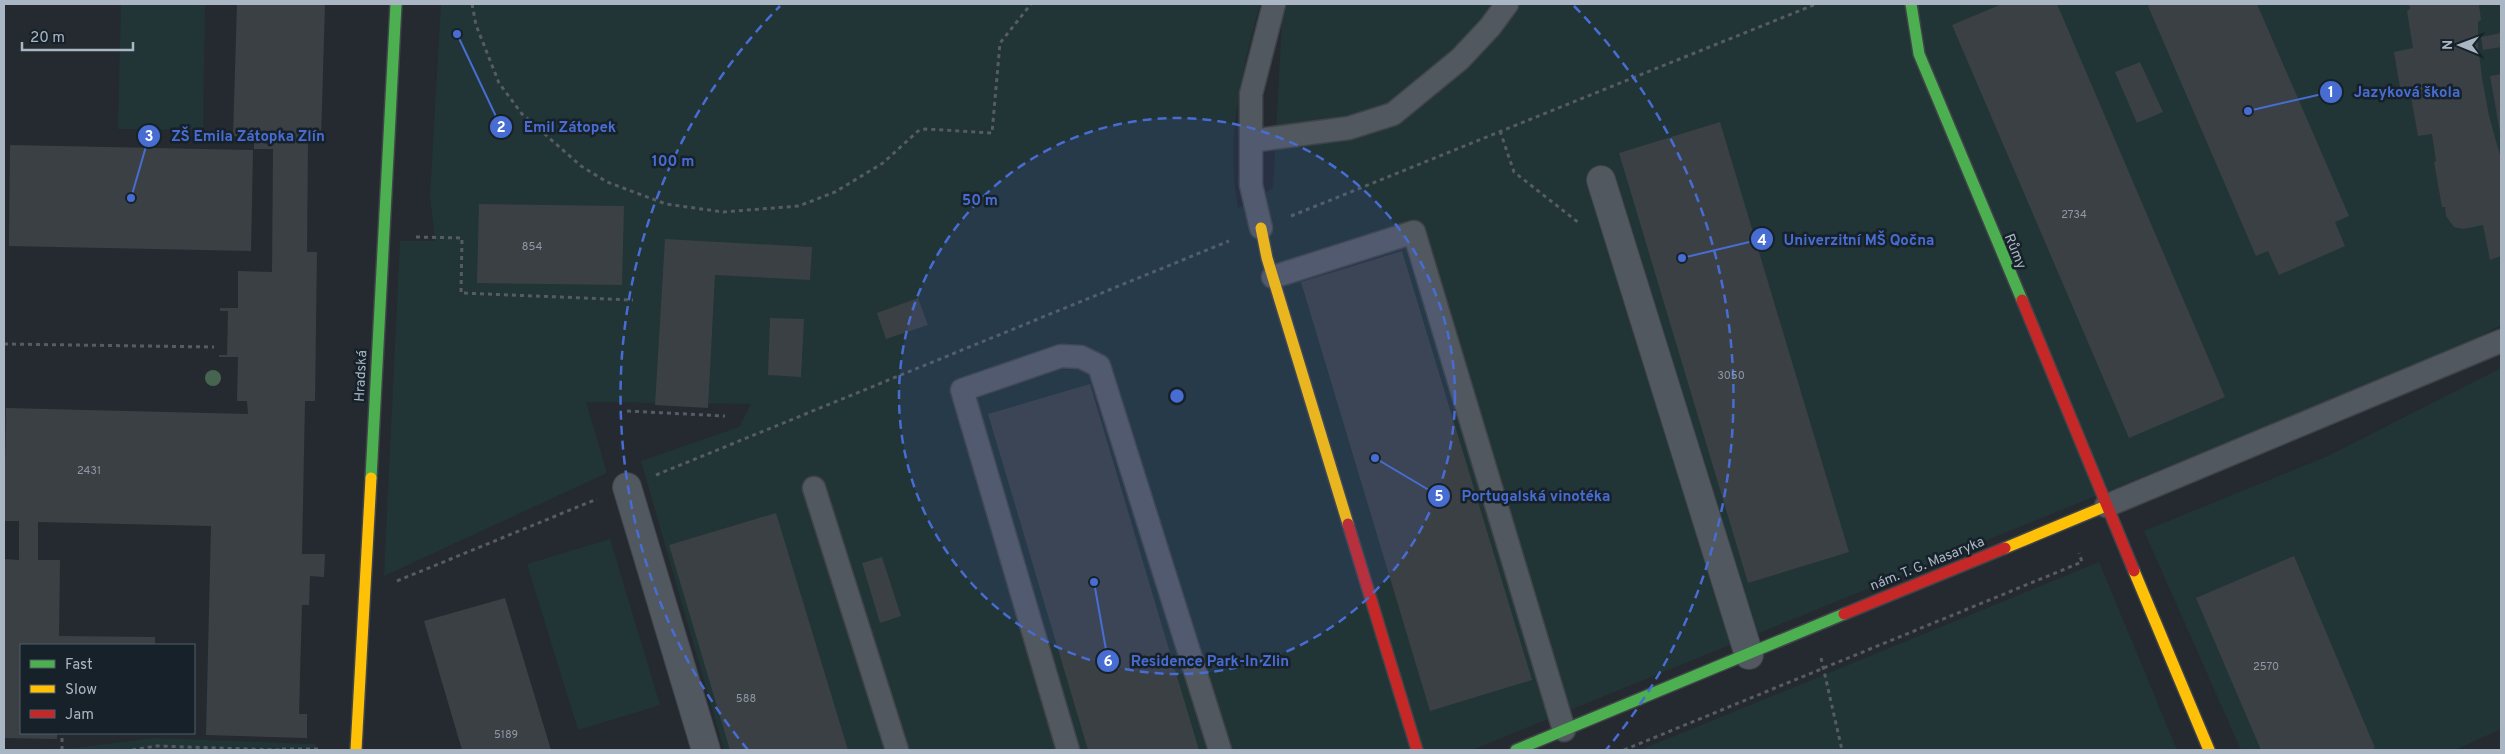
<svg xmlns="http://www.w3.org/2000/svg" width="2505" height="754" font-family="Overpass,sans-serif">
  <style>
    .green { fill: #213436 }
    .building { fill: #3b4045 }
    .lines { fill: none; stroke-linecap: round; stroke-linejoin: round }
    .lane-casing { stroke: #404449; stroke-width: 25 }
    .street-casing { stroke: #404449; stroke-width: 30 }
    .fast-casing { stroke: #404449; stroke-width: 14 }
    .slow-casing { stroke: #404449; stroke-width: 14 }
    .jam-casing { stroke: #404449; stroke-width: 14 }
    .path { stroke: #565c62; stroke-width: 3; stroke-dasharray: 4 4; stroke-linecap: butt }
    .lane { stroke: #525860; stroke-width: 22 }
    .street { stroke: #525860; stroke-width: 28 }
    .fast { stroke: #4caf50; stroke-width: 11 }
    .slow { stroke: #ffc107; stroke-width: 11 }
    .jam { stroke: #c62828; stroke-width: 11 }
    .tree { fill: #476450 }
    .ring { fill: none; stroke: #486dd2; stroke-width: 2.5; stroke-dasharray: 9 6 }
    .labels { text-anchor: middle; stroke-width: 5; stroke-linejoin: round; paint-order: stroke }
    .number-label { font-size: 11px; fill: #8f98a4 }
    .street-label { font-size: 14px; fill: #abb6c4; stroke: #17212a }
    .centre { fill: #486dd2; stroke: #17212a; stroke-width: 2.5 }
    .ring-label { font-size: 15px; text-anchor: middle; font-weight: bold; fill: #486dd2; stroke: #17212a; stroke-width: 5; stroke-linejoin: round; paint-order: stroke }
    .leader { fill: none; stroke: #486dd2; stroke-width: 2 }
    .callout-dot { fill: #486dd2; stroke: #17212a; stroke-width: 2 }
    .mark-label { font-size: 15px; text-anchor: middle; font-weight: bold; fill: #fff }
    .callout-label { font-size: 15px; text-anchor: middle; font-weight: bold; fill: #486dd2; stroke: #17212a; stroke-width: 5; stroke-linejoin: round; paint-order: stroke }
  </style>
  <rect width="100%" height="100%" fill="#242a30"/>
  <path class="green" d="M121 4H205L203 130 118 129Z
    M441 4H1260C1242 72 1225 138 1238 208L1273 188 1282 21 1287 4H2501V325L2459 348 1472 750H724L641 461 739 427 751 404 586 402 607 473 384 576 400 241H435L430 195Z
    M2501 368V729L2455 750H2241L2144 531 2328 456Z
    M610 539 660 705 578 730 527 564Z
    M2099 562 2177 750H1640L1704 724Z
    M154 738 316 744V750H4L75 748Z"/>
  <path class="building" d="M237 4H325L321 139H308L307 252H317L315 401H305L302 554H325L324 577 310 576 309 605H302L299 714H307V738L206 735 211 526 38 522V560H60L59 636 155 637V645H21V733H57V739L4 738V559L19 560V521H4L6 408 248 414 247 401H237L238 357H219V355H227L228 311H220V308H238V271L272 272 273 149H254V137L233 136Z
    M2002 4H2057L2225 397 2129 438 1952 25Z
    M2152 4H2257L2349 216 2335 222 2345 246 2279 275 2268 251 2256 256 2148 6Z
    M2409 4H2479L2481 20 2478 22V45L2482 78 2489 116 2501 159V256L2490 260 2483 225 2463 229 2454 227 2446 216 2445 207H2442L2434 162 2436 161 2432 134 2418 136 2409 86 2400 88 2394 52 2413 48 2407 11 2410 9Z
    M2501 33V47L2483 50 2481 37Z
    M2140 62 2163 112 2137 123 2115 72Z
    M2501 74V132H2500L2490 76Z
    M1720 122 1849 552 1748 583 1619 153Z
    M10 145 253 150 251 251 9 246Z
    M479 204 624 206 622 285 477 283Z
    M665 239 812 247 810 280 715 275 708 408 655 405Z
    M1402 251 1532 680 1430 711 1301 282Z
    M918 298 928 325 886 339 877 313Z
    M770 318 804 319 801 377 768 375Z
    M1090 384 1199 750H1088L988 414Z
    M776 513 814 638 848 750H730L669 545Z
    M2294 556 2375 748 2370 750H2261L2196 598Z
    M882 557 901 616 880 623 862 563Z
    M505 598 551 750H462L424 621Z"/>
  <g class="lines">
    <g class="lane-casing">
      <path id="lane" d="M1251 141 1349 128 1393 114 1460 59 1490 27 1507 4
        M1261 228 1251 185V94L1274 4
        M1273 277 1414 232 1564 730
        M814 488 897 750
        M2106 506 2501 341
        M1068 750 962 390 1061 356 1081 357 1099 366 1220 750"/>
    </g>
    <g class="street-casing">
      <path id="street" d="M1601 180 1749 655
        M627 487 706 750"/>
    </g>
    <g class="fast-casing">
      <path id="fast" d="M1911 4 1919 54 2022 300
        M371 478 396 4
        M1516 750 1844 614"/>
    </g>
    <g class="slow-casing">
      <path id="slow" d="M1261 228 1267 258 1348 524
        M2005 548 2106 506
        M2134 571 2209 750
        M356 750 371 478"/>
    </g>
    <g class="jam-casing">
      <path id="jam" d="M2022 300 2134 571
        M1348 524 1417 750
        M1844 614 2005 548"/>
    </g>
    <path class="path" d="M472 4 476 25 499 83 522 114 581 166 607 182 666 204 723 212 799 206 835 192 883 163 918 131 925 129 992 133 1000 43 1031 4
      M1500 131 1514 172 1579 223
      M1291 216 1816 4
      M416 237 462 238 461 293 633 300
      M4 344 214 347
      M627 411 725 416
      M656 475 1229 241
      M397 581 597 499
      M1821 658 1842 750
      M282 749H322
      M62 750V733
      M132 750 156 746 282 750
      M1624 750 2082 562 2079 553"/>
    <use href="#lane" class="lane"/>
    <use href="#street" class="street"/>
    <use href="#fast" class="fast"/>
    <use href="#slow" class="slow"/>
    <use href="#jam" class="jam"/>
  </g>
  <circle class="tree" cx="213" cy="378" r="8"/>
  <circle cx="1177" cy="396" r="278" fill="#486dd2" fill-opacity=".12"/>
  <g class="ring">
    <circle cx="1177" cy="396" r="278"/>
    <path d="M748 750A556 556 0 0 1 780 6M1574 6A556 556 0 0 1 1606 750"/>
  </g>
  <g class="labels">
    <g class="number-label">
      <text x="2074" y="218">2734</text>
      <text x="532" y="250">854</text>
      <text x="1731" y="379">3050</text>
      <text x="89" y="474">2431</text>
      <text x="2266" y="670">2570</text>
      <text x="746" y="702">588</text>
      <text x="506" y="738">5189</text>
    </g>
    <g class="street-label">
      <text transform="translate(2016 251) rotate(68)" y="5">Růmy</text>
      <text transform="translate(360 376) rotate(-87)" y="5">Hradská</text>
      <text transform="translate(1927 563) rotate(-22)" y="5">nám. T. G. Masaryka</text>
    </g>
  </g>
  <circle cx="1177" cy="396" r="8" class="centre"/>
  <g class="ring-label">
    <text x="673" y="166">100 m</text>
    <text x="980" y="205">50 m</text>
  </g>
  <path class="leader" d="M2248 111L2331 92M457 34L501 127M131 198L149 136M1682 258L1762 239M1375 458L1439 496M1094 582L1108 661"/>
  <g class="callout-dot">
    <circle cx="2248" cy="111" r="5"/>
    <circle cx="457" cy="34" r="5"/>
    <circle cx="131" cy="198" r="5"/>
    <circle cx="1682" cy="258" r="5"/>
    <circle cx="1375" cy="458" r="5"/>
    <circle cx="1094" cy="582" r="5"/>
    <circle cx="2331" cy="92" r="12"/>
    <circle cx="501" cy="127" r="12"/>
    <circle cx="149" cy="136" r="12"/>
    <circle cx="1762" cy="239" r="12"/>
    <circle cx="1439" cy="496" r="12"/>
    <circle cx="1108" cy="661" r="12"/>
  </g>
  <g class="mark-label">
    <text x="2331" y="97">1</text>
    <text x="501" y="132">2</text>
    <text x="149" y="141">3</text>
    <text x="1762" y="245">4</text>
    <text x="1439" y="501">5</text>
    <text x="1108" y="666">6</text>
  </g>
  <g class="callout-label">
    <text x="2407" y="97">Jazyková škola</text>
    <text x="570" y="132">Emil Zátopek</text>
    <text x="248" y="141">ZŠ Emila Zátopka Zlín</text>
    <text x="1859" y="245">Univerzitní MŠ Qočna</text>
    <text x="1536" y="501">Portugalská vinotéka</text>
    <text x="1210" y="666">Residence Park-In Zlin</text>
  </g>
  <rect width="2505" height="754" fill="none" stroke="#abb6c4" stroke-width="10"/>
  <rect x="20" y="644" width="175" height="90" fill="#17212a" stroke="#525d68"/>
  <rect x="30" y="660" width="25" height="8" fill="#4caf50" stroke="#525d68"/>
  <text x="65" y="669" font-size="15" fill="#abb6c4">Fast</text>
  <rect x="30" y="685" width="25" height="8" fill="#ffc107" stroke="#525d68"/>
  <text x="65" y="694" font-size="15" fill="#abb6c4">Slow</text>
  <rect x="30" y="710" width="25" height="8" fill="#c62828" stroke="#525d68"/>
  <text x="65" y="719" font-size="15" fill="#abb6c4">Jam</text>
  <g transform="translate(2460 45) rotate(271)" stroke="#17212a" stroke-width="4" paint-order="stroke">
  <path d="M0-4L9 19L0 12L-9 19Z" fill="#abb6c4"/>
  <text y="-8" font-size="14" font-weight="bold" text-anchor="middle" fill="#abb6c4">N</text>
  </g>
  <path d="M22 42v8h111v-8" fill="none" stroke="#abb6c4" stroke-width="2.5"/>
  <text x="30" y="42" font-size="15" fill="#abb6c4" stroke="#17212a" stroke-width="4" paint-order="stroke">20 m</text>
</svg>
